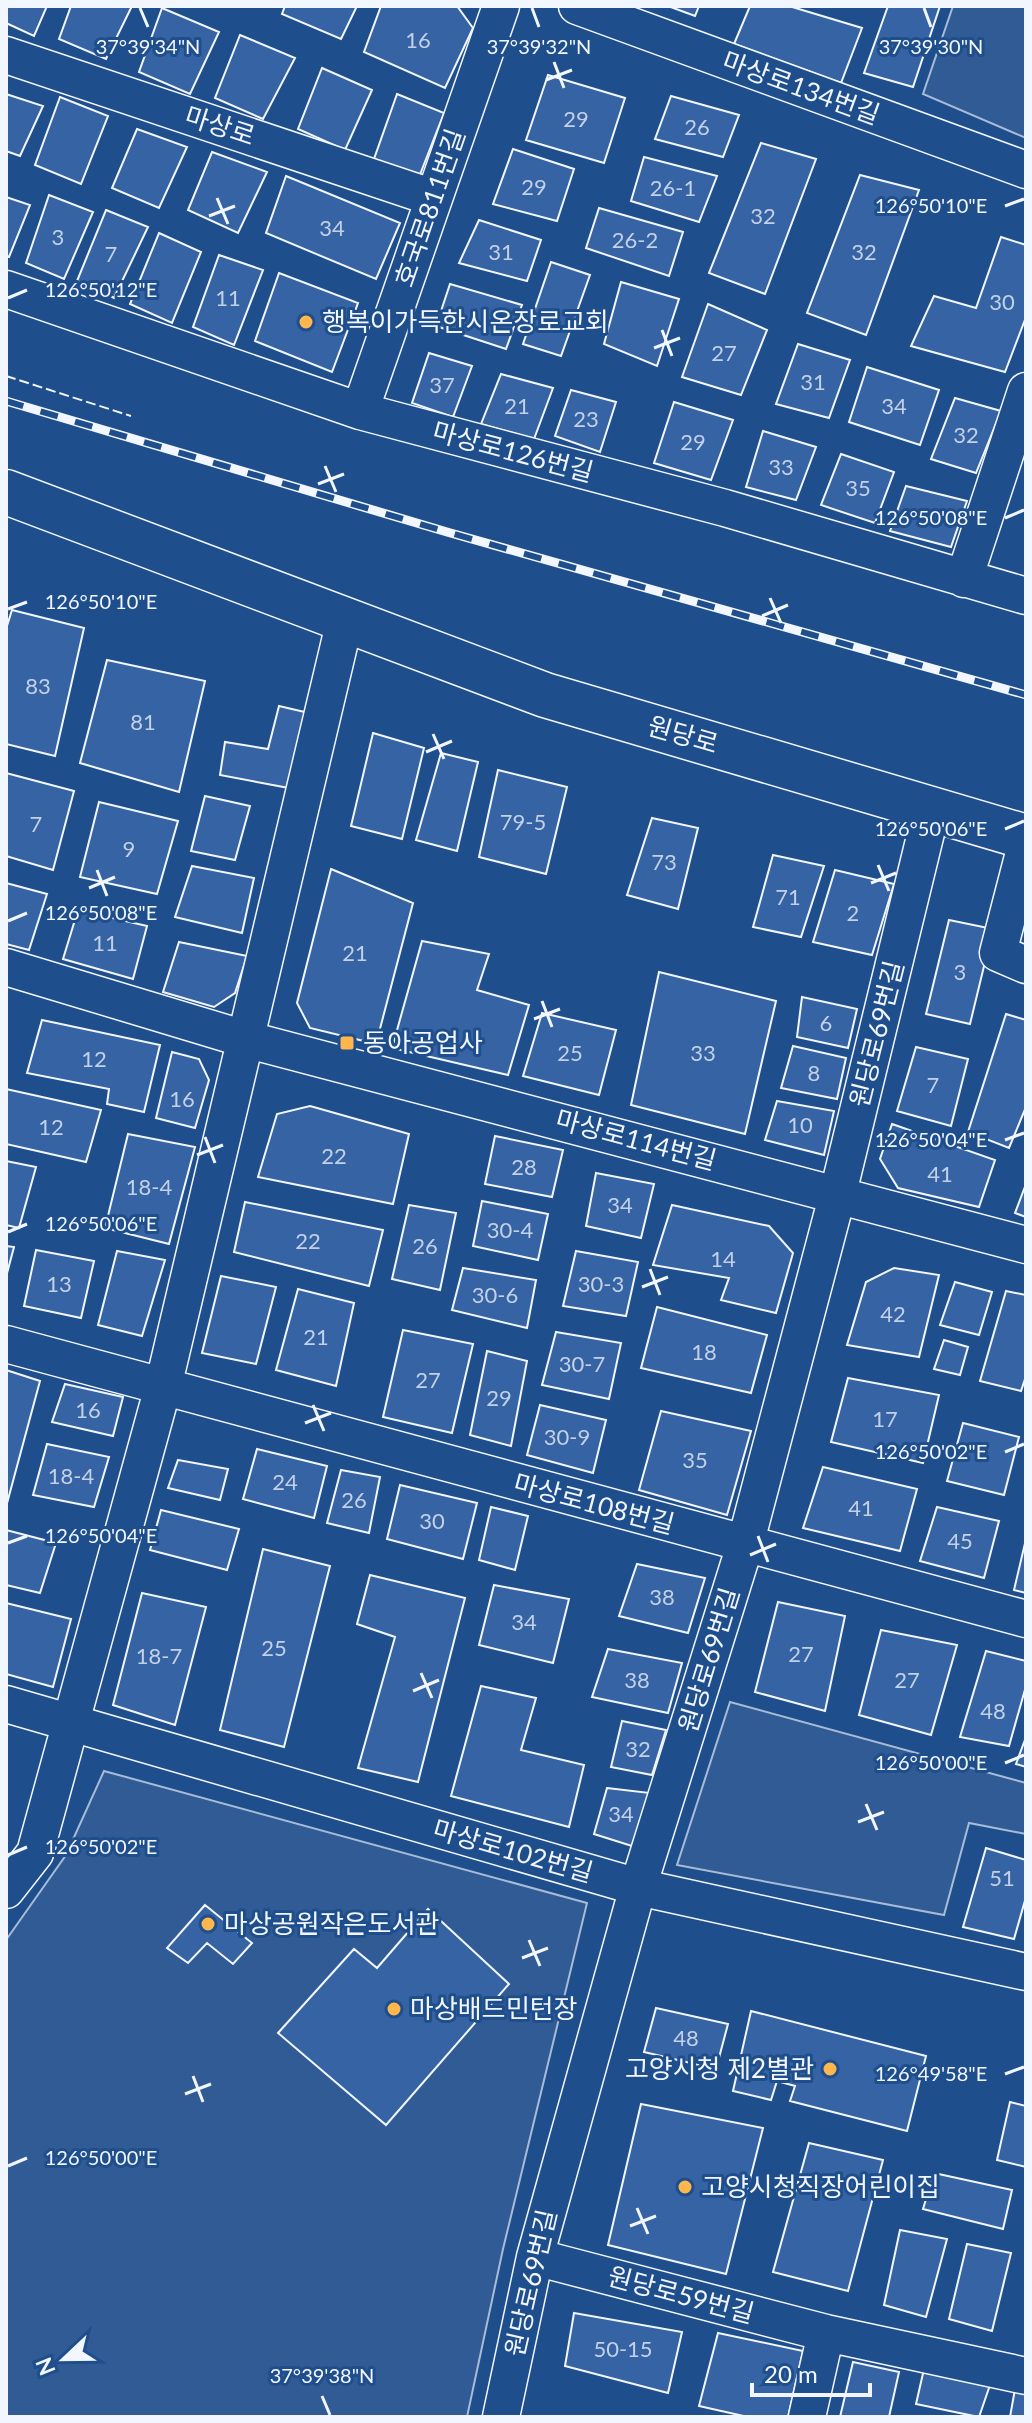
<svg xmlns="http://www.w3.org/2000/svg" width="1032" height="2423" font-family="Lato,'Noto Sans KR',sans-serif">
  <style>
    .built { fill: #305b95; stroke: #a8bbd7; stroke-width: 2 }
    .building { fill: #3563a3; stroke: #f2f6ff; stroke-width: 2 }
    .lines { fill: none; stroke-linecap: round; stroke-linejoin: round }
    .street-casing { stroke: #f2f6ff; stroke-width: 39 }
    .secondary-casing { stroke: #f2f6ff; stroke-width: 47 }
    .street { stroke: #1f4e8c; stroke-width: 36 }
    .secondary { stroke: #1f4e8c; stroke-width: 44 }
    .rail-casing { stroke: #f2f6ff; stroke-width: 9 }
    .rail { stroke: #1f4e8c; stroke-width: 6; stroke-dasharray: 18; stroke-linecap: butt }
    .fence { stroke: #f2f6ff; stroke-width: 2; stroke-dasharray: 10 4; stroke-linecap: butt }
    .ticks { fill: none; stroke: #f2f6ff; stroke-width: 3 }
    .poi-dot { fill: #ffb74d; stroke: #1f4e8c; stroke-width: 3 }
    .labels { text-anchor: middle; stroke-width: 6; stroke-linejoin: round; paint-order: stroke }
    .number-label { font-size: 22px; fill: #c3d1e8 }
    .street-label { font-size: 26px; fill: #f2f6ff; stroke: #1f4e8c }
    .poi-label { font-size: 26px; fill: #f2f6ff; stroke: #1f4e8c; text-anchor: start }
    .ticks-label { font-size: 20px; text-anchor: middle; fill: #f2f6ff; stroke: #1f4e8c; stroke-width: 6; stroke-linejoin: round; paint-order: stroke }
  </style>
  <rect width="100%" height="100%" fill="#1f4e8c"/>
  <path class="built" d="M953 6H1026V138L923 94Z
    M730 1702 1026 1783V1834L969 1823 944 1915 677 1865Z
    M104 1771 587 1903 503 2249 467 2417H6V1940L66 1855Z"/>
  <path class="building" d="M6 6H47L34 36 6 23Z
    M71 6H132L106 59 59 39Z
    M285 6H357L341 39 282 14Z
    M381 6H457L473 28 445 88 364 52Z
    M668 6H699L695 16Z
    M750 6H789L862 28 841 83 734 44Z
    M888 6H940L913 87 864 73Z
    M162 8 219 32 190 94 139 72Z
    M240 35 295 58 263 119 215 98Z
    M322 68 372 90 345 150 298 129Z
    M548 75 625 98 604 163 526 140Z
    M6 94 43 106 20 156 6 151Z
    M397 94 444 113 419 177 374 159Z
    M671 96 739 115 723 157 655 139Z
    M60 97 108 116 81 184 35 165Z
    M137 129 187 147 159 208 112 188Z
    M761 143 816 159 765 294 709 273Z
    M513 149 574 169 557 221 493 204Z
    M212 152 267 172 238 233 188 210Z
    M644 157 717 176 699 222 631 201Z
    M860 175 919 190 866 335 807 313Z
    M286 176 400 223 376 279 266 233Z
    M49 195 93 212 64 279 26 263Z
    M6 197 30 205 9 257 6 256Z
    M599 208 683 232 669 276 586 248Z
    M106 210 148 227 114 298 77 281Z
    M479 220 541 240 527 281 459 263Z
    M159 233 201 252 172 323 130 304Z
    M1001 237 1026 245V317L1005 372 911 346 934 296 976 308Z
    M219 255 263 270 234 345 193 327Z
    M551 262 590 275 561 356 523 344Z
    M279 273 358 303 332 372 255 341Z
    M621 282 679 299 657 366 604 344Z
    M450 284 522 305 506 349 436 326Z
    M708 304 767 330 741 395 682 377Z
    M798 344 850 360 829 418 776 404Z
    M429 353 472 366 453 417 412 403Z
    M867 367 939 390 920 445 849 422Z
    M501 374 553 388 534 439 481 424Z
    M571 390 616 402 600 452 555 436Z
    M955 398 1001 411 976 473 931 459Z
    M674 402 733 420 711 480 654 463Z
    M763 431 816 447 796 500 746 487Z
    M841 454 894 472 875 523 821 505Z
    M906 486 967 501 951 547 890 531Z
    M12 610 84 628 55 756 6 744V629Z
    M107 660 205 681 179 792 80 763Z
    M279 706 309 713 289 788 220 775 225 742 268 749Z
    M373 733 424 748 402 839 351 826Z
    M441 753 478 762 457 851 416 840Z
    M498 770 567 787 546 874 479 857Z
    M6 773 74 791 53 870 6 856Z
    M205 796 250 806 235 860 191 851Z
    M99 802 178 821 157 894 80 877Z
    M652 818 698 828 678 909 627 895Z
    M773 855 824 866 801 937 753 927Z
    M192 866 254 878 242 933 175 917Z
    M331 869 413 903 376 1044 310 1028 297 1003Z
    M835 870 894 884 872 955 813 942Z
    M6 883 47 894 29 950 6 944Z
    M78 910 147 926 133 979 63 959Z
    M949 920 993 929 970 1024 926 1014Z
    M422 941 489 954 477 990 529 1005 508 1075 392 1048Z
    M179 942 247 956 235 993 214 1007 163 992Z
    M659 972 776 1001 745 1134 631 1105Z
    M802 997 857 1009 848 1048 797 1037Z
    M542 1013 616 1030 599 1095 523 1076Z
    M1006 1014 1026 1020V1107L1009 1148 968 1132Z
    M42 1020 160 1045 144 1112 107 1104 109 1089 27 1073Z
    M793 1046 846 1058 837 1099 781 1088Z
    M916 1047 968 1059 951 1126 897 1111Z
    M172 1052 199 1059 209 1080 195 1128 156 1118Z
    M6 1089 101 1110 86 1162 6 1144Z
    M777 1101 834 1111 824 1155 765 1140Z
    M310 1106 409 1134 393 1204 258 1177 277 1114Z
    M892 1124 995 1160 979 1207 898 1188 880 1159Z
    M128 1134 195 1147 169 1244 105 1228Z
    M495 1136 563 1150 552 1197 485 1184Z
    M6 1161 36 1167 19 1228 6 1225Z
    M596 1173 654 1184 641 1238 586 1226Z
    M1026 1184V1217L1015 1213Z
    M482 1201 548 1214 538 1260 473 1246Z
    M245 1202 383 1230 369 1286 234 1252Z
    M409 1205 456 1213 440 1290 392 1279Z
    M672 1205 769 1226 793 1253 776 1313 721 1300 729 1278 653 1265Z
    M6 1246 14 1247 6 1277Z
    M36 1250 94 1261 81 1318 24 1306Z
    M117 1251 165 1260 142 1336 98 1325Z
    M576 1251 638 1262 626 1316 563 1306Z
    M463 1268 536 1280 527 1328 452 1310Z
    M894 1268 939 1275 919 1357 847 1345 866 1282Z
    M221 1276 276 1287 256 1364 202 1353Z
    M955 1282 992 1292 979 1335 940 1325Z
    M298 1289 354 1303 336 1386 276 1370Z
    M1006 1291 1026 1295V1376L1021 1391 980 1381Z
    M657 1307 767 1335 751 1393 641 1368Z
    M403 1330 473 1344 452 1433 383 1417Z
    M556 1332 621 1343 609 1399 542 1385Z
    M944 1340 968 1347 960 1375 934 1369Z
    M487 1351 527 1361 511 1446 470 1435Z
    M6 1370 40 1381 6 1507Z
    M848 1378 939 1395 923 1463 831 1442Z
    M65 1384 123 1397 113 1436 52 1422Z
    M540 1405 606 1420 593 1473 527 1455Z
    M661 1411 751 1431 727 1515 639 1490Z
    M963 1423 1019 1437 1004 1495 947 1481Z
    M47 1444 109 1457 94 1507 33 1495Z
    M257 1449 327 1466 314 1518 243 1499Z
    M178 1460 228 1469 220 1500 168 1488Z
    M823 1467 917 1489 900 1551 803 1528Z
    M341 1470 380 1477 369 1533 327 1523Z
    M400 1485 477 1503 463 1559 387 1539Z
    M491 1507 528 1516 515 1570 479 1560Z
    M937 1507 999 1521 984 1578 920 1561Z
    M161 1510 239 1529 227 1570 150 1550Z
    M6 1530 56 1543 40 1593 6 1585Z
    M1026 1539V1593L1014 1590Z
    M263 1549 330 1566 284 1747 220 1730Z
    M637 1564 705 1578 688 1633 619 1616Z
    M370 1575 465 1598 418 1782 358 1768 395 1637 357 1624Z
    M494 1585 569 1599 553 1663 479 1645Z
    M142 1593 206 1607 175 1725 113 1705Z
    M778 1602 845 1616 825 1711 755 1692Z
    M6 1603 71 1619 53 1687 6 1674Z
    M881 1630 957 1645 931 1735 859 1715Z
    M608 1649 682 1663 668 1713 592 1697Z
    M986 1651 1026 1661V1686L1009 1746 960 1737Z
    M481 1686 536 1698 521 1750 584 1765 569 1827 451 1796Z
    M622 1721 666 1730 652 1775 611 1767Z
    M1026 1737V1767L1016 1764Z
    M607 1788 650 1793 632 1846 594 1834Z
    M986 1848 1026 1860V1897L1014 1939 963 1927Z
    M205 1905 252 1943 233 1964 207 1943 188 1963 167 1948Z
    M428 1909 509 1984 386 2125 278 2033 354 1949 377 1968Z
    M656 2008 728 2024 716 2069 644 2052Z
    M751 2011 926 2056 907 2131 790 2101 795 2086 777 2081 771 2100 733 2091Z
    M1010 2102 1026 2106V2167L997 2160Z
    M641 2104 763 2128 726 2274 608 2245Z
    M809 2143 883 2160 848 2291 773 2272Z
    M934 2173 1012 2190 1003 2229 923 2209Z
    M900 2230 947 2239 926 2317 884 2305Z
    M967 2244 1011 2253 992 2331 949 2319Z
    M574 2313 682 2332 668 2393 565 2366Z
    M718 2333 803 2351 788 2417H748L699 2406Z
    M853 2362 899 2372 889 2417H840Z
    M924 2369 990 2385 979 2417 916 2404Z
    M1015 2389 1026 2391V2417H1010Z"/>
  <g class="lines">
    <g class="street-casing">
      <path id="street" d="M577 6 1026 170
        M6 55 434 198
        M6 289 360 411 725 508 1026 596
        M360 411 501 6
        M964 579 1026 391
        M1026 845 998 953 1026 965
        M6 967 245 1039 1026 1245
        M6 1344 1026 1619
        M6 1704 638 1887 1026 1972
        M6 1890 35 1853 163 1387 345 620
        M535 2257 826 2333 1026 2376
        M501 2417 535 2257 638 1887 745 1545 838 1193 932 808
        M807 2417 826 2333"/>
    </g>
    <g class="secondary-casing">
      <path id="secondary" d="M6 492 545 695 1026 837"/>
    </g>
    <use href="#street" class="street"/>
    <use href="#secondary" class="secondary"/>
    <g class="rail-casing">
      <path id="rail" d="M6 401 447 532 1026 695"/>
    </g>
    <use href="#rail" class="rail"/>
    <path class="fence" d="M6 376 131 416"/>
  </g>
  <path class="ticks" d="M140 8 148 27M532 8 539 27M924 8 931 27M554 62 564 88M546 80 572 70M217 198 228 224M1005 206 1024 199M209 216 235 206M8 298 27 290M662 330 672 356M654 348 680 338M325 466 336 492M318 484 344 474M1005 518 1024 510M770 598 781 623M8 609 27 602M762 616 788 605M433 734 444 759M426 752 452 741M1005 829 1024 821M878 865 889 891M97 870 107 896M871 883 896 873M89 888 115 877M8 921 27 913M542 1001 552 1027M534 1019 560 1009M205 1137 215 1163M1005 1140 1024 1133M197 1155 223 1145M8 1232 27 1224M650 1269 660 1295M642 1287 668 1277M313 1405 324 1431M305 1423 331 1413M1005 1452 1024 1444M758 1536 768 1562M8 1543 27 1536M750 1555 776 1544M421 1673 432 1698M413 1691 439 1680M1005 1763 1024 1755M866 1804 877 1830M858 1822 884 1812M8 1855 27 1847M529 1940 540 1966M522 1958 548 1948M1005 2074 1024 2067M193 2076 203 2102M185 2094 211 2084M8 2166 27 2158M637 2208 648 2234M630 2226 656 2216M322 2396 330 2415"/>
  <g class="poi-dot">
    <circle cx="306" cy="322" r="8"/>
    <rect x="339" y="1035" width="16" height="16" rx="4"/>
    <circle cx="208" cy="1924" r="8"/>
    <circle cx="394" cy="2009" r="8"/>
    <circle cx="830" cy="2069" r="8"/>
    <circle cx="685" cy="2187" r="8"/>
  </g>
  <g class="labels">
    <g class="number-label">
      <text x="418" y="48">16</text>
      <text x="576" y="127">29</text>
      <text x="697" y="135">26</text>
      <text x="534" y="195">29</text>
      <text x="673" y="196">26-1</text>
      <text x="763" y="224">32</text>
      <text x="332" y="236">34</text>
      <text x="58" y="245">3</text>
      <text x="635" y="248">26-2</text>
      <text x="501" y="260">31</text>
      <text x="864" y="260">32</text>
      <text x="111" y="262">7</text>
      <text x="228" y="306">11</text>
      <text x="1002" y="310">30</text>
      <text x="724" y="361">27</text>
      <text x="813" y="390">31</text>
      <text x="442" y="393">37</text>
      <text x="517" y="414">21</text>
      <text x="894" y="414">34</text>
      <text x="586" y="427">23</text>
      <text x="966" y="443">32</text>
      <text x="693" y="450">29</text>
      <text x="781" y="475">33</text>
      <text x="858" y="496">35</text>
      <text x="38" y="694">83</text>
      <text x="143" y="730">81</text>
      <text x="523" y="830">79-5</text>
      <text x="36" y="832">7</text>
      <text x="129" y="857">9</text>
      <text x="664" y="870">73</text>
      <text x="788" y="905">71</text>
      <text x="853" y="921">2</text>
      <text x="105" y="951">11</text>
      <text x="355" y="961">21</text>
      <text x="960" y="980">3</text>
      <text x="826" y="1031">6</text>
      <text x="570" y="1061">25</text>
      <text x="703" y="1061">33</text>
      <text x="94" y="1067">12</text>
      <text x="814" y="1081">8</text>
      <text x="933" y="1093">7</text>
      <text x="182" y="1107">16</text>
      <text x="800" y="1133">10</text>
      <text x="51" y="1135">12</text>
      <text x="334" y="1164">22</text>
      <text x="524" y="1175">28</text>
      <text x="940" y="1182">41</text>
      <text x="149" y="1195">18-4</text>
      <text x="620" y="1213">34</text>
      <text x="510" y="1238">30-4</text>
      <text x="308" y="1249">22</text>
      <text x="425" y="1254">26</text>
      <text x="723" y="1267">14</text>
      <text x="59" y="1292">13</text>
      <text x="601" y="1292">30-3</text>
      <text x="495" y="1303">30-6</text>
      <text x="893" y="1322">42</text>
      <text x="316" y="1345">21</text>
      <text x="704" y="1360">18</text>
      <text x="582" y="1372">30-7</text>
      <text x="428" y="1388">27</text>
      <text x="499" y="1406">29</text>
      <text x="88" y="1418">16</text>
      <text x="885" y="1427">17</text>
      <text x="567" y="1445">30-9</text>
      <text x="695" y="1468">35</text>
      <text x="71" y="1484">18-4</text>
      <text x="285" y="1490">24</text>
      <text x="354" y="1508">26</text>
      <text x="861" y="1516">41</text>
      <text x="432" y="1529">30</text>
      <text x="960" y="1549">45</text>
      <text x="662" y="1605">38</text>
      <text x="524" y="1630">34</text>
      <text x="274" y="1656">25</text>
      <text x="801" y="1662">27</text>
      <text x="159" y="1664">18-7</text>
      <text x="637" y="1688">38</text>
      <text x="907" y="1688">27</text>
      <text x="993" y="1719">48</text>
      <text x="638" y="1757">32</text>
      <text x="621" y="1822">34</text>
      <text x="1002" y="1886">51</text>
      <text x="686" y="2046">48</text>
      <text x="623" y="2357">50-15</text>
    </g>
    <g class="street-label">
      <text transform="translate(801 88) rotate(20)" y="9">마상로134번길</text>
      <text transform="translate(220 126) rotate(18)" y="9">마상로</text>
      <text transform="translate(430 208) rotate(-71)" y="9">호국로811번길</text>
      <text transform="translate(513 452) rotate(15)" y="9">마상로126번길</text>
      <text transform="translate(683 735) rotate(16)" y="9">원당로</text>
      <text transform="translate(877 1034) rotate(-76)" y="9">원당로69번길</text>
      <text transform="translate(636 1140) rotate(15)" y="9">마상로114번길</text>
      <text transform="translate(594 1504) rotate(15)" y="9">마상로108번길</text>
      <text transform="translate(709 1660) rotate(-73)" y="9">원당로69번길</text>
      <text transform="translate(513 1851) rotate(16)" y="9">마상로102번길</text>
      <text transform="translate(531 2283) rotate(-77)" y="9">원당로69번길</text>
      <text transform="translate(681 2295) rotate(15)" y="9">원당로59번길</text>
    </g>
    <g class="poi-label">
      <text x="322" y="331">행복이가득한시온장로교회</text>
      <text x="363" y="1052">동아공업사</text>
      <text x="224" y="1933">마상공원작은도서관</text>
      <text x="410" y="2018">마상배드민턴장</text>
      <text x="814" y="2078" text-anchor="end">고양시청 제2별관</text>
      <text x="701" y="2196">고양시청직장어린이집</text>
    </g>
  </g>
  <g class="ticks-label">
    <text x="148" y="54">37°39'34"N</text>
    <text x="539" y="54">37°39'32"N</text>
    <text x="931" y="54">37°39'30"N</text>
    <text x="931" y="213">126°50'10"E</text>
    <text x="101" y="297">126°50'12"E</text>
    <text x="931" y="525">126°50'08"E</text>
    <text x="101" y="609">126°50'10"E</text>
    <text x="931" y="836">126°50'06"E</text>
    <text x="101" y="920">126°50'08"E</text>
    <text x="931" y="1147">126°50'04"E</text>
    <text x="101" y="1231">126°50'06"E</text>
    <text x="931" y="1459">126°50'02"E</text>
    <text x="101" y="1543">126°50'04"E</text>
    <text x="931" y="1770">126°50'00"E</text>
    <text x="101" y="1854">126°50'02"E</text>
    <text x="931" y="2081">126°49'58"E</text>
    <text x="101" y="2165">126°50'00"E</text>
    <text x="322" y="2383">37°39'38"N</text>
  </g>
  <rect width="1032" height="2423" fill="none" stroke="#f2f6ff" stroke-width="16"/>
  <g transform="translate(64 2359) rotate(248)" stroke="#1f4e8c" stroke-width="6" paint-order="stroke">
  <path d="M0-6L14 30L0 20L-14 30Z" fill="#f2f6ff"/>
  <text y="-12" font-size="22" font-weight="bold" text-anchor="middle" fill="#f2f6ff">N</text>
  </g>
  <path d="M752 2383v12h118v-12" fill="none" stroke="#f2f6ff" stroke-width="4"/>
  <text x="764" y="2383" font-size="24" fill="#f2f6ff" stroke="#1f4e8c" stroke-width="6" paint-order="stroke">20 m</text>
</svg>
